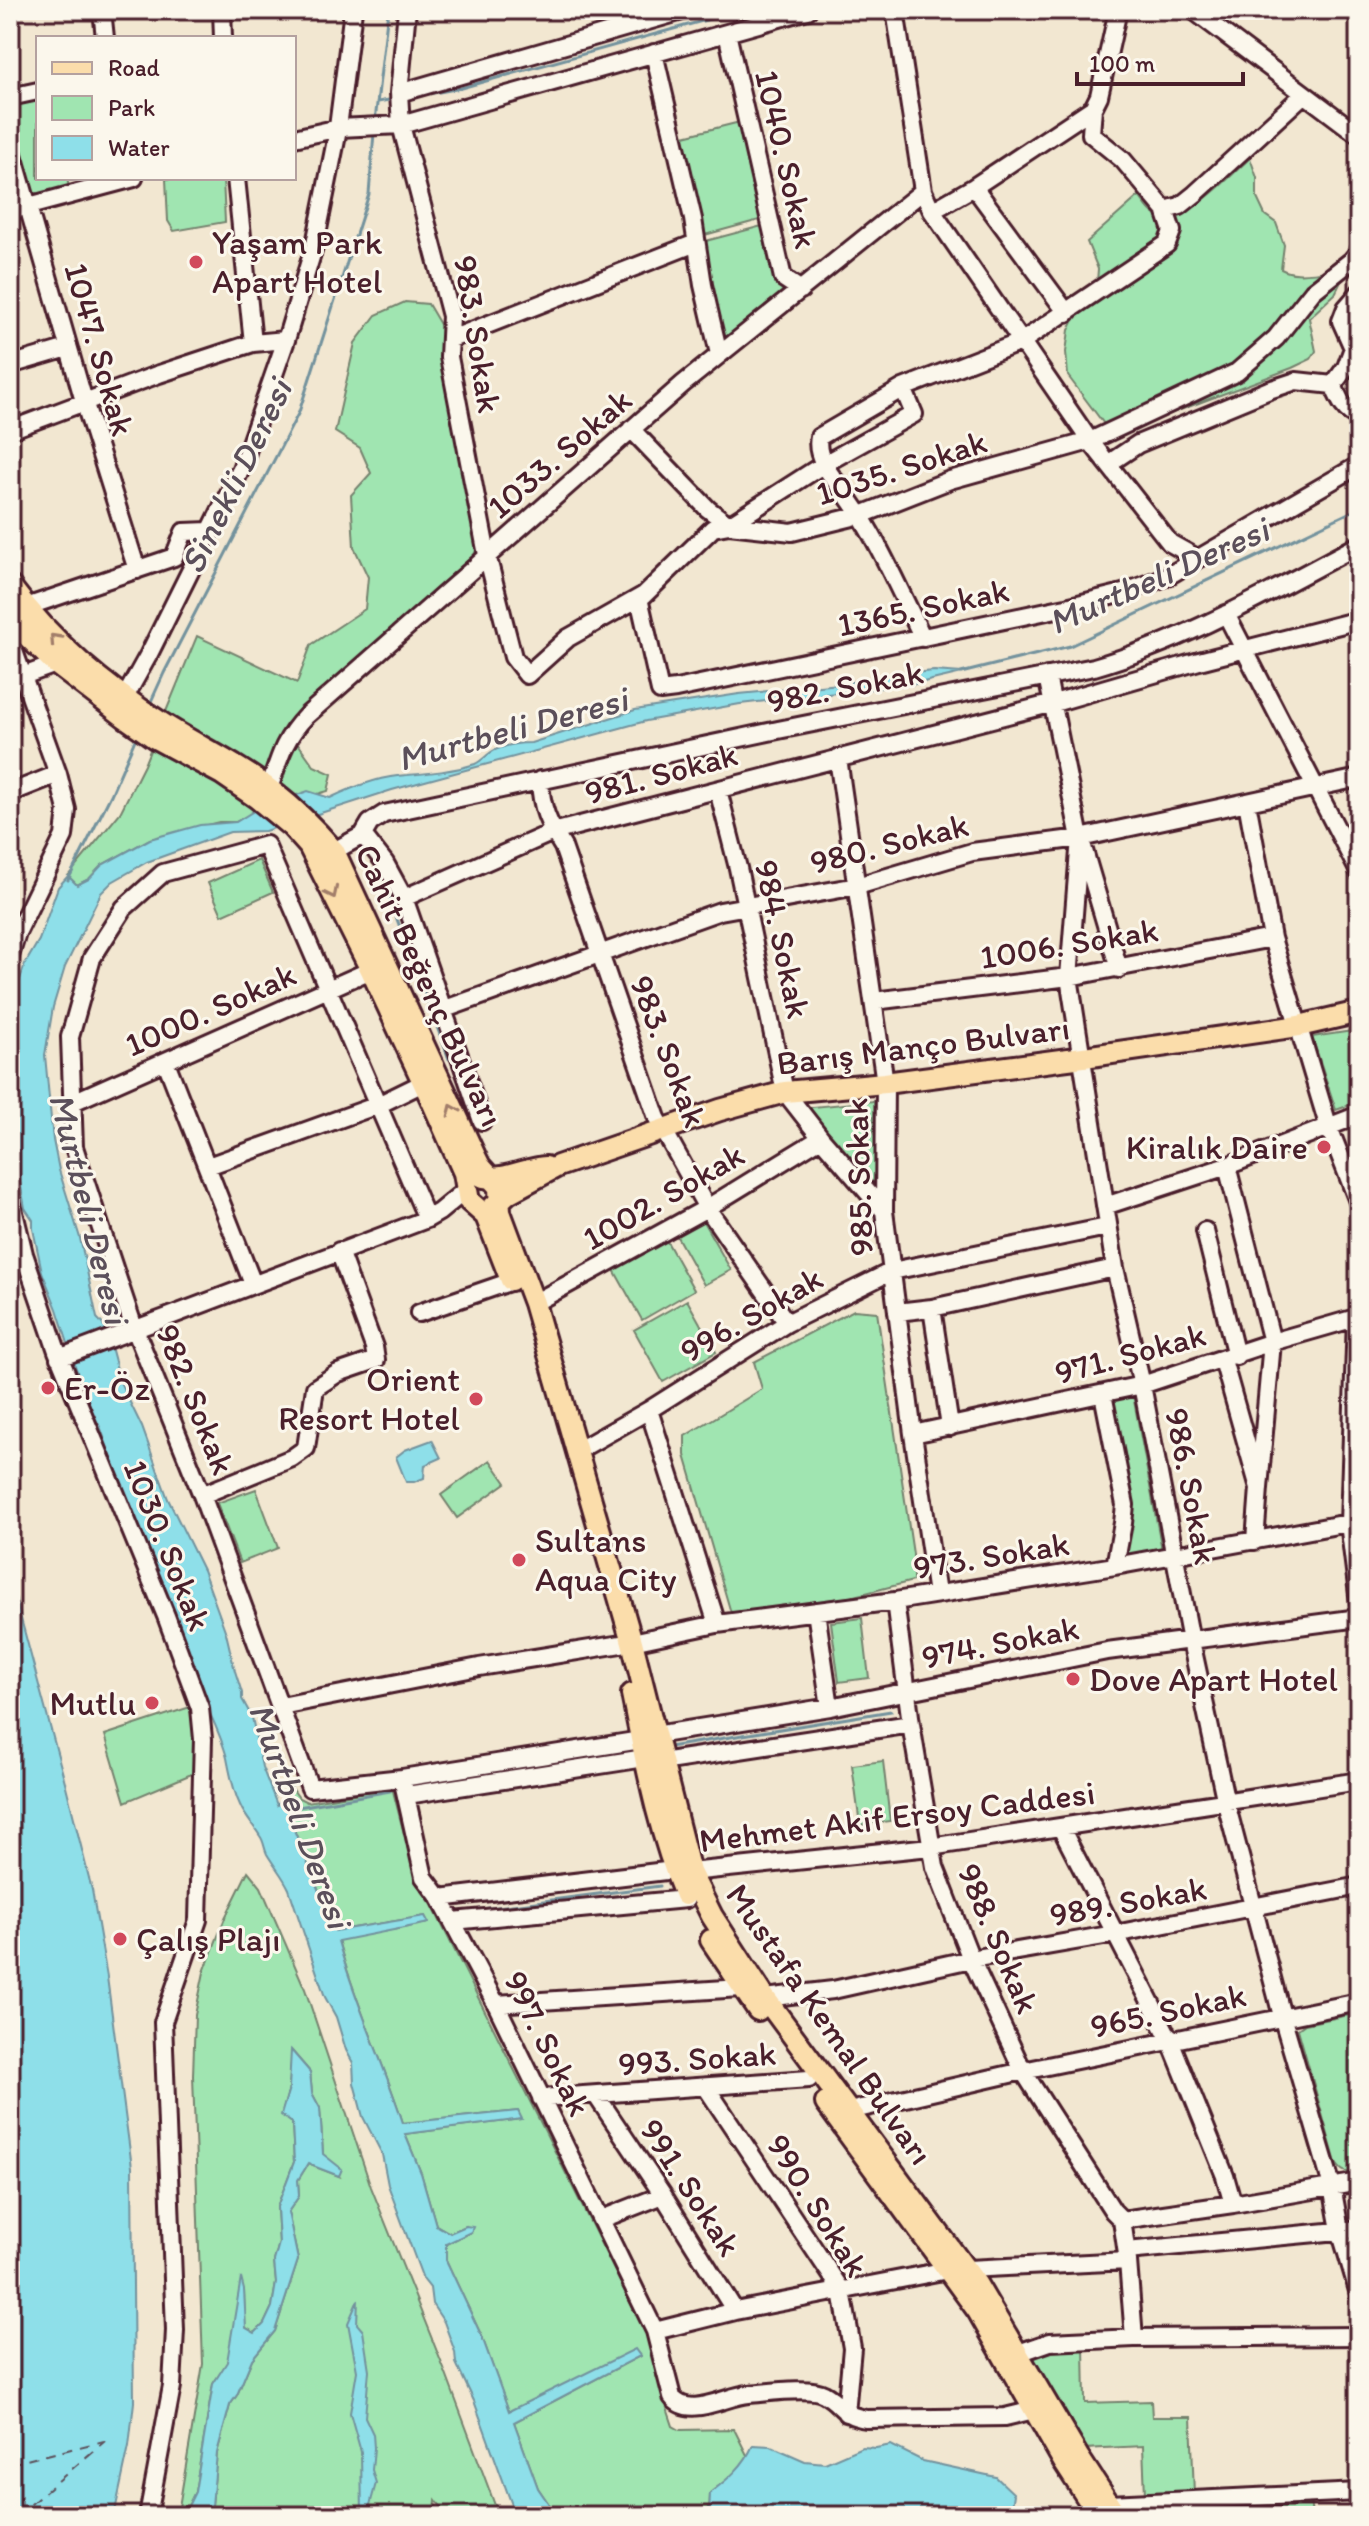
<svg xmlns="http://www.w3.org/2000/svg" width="1369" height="2526" font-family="Itim,sans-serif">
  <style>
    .green { fill: #a0e5b1; stroke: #75826e; stroke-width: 2; fill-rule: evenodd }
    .water { fill: #8edfe9; stroke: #73929d; stroke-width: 2 }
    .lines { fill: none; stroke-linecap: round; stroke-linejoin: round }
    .stream { stroke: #73929d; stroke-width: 3 }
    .ferry { stroke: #5b4f5a; stroke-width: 2; stroke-dasharray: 10 8; stroke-linecap: butt }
    .minor-casing { stroke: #4a1f2b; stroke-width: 22 }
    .major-casing { stroke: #4a1f2b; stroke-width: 26 }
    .minor { stroke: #fbf7ec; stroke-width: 16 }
    .major { stroke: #fbddab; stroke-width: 20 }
    .oneway { stroke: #a27e6b }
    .poi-dot { fill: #d1495b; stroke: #fbf7ec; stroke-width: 3 }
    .labels { text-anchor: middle; stroke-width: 6; stroke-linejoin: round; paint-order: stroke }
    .street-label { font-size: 34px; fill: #4a1f2b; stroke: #fbf7ec }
    .poi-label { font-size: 34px; fill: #4a1f2b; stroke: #fbf7ec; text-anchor: start }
    .water-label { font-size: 36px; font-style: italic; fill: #5b4f5a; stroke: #fbf7ec }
  </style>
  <rect width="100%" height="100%" fill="#f2e7d1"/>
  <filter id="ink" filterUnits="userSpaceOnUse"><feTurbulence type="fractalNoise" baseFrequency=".0125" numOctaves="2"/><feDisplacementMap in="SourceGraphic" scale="16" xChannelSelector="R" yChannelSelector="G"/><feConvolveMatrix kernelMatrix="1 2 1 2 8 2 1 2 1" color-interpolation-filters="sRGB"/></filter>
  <g filter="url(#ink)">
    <path class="green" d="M38 97V178H67L69 188 32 198 10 123V104Z
      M740 122 763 219 701 236 680 137Z
      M1250 158 1257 178V198L1265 215 1276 223 1284 245 1281 269C1302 280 1323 266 1344 275L1335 294 1309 318 1316 351 1311 359 1292 368 1135 427 1107 428 1068 376 1066 352 1069 330 1079 310 1096 294 1098 269 1087 242 1139 196C1144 202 1149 212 1156 215 1183 229 1232 174 1250 158Z
      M223 178 225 222 174 231 168 221 166 179Z
      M762 226 775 283 790 292 724 343 702 242Z
      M405 302 428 304 441 326V357L478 546 474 555 409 613 300 720 297 742 314 766 332 774 328 791 255 812 236 822H219L150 839 102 865 89 879 77 885 68 876 120 813 144 765 197 636 297 683 311 645 365 609 368 577 354 547 351 495 371 473 360 448 335 432 355 343 376 315Z
      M259 860 273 892 222 915 208 883Z
      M1359 1030V1102L1336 1110 1312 1037Z
      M874 1101 876 1193 802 1108Z
      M701 1218 731 1270 704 1285 675 1233Z
      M665 1238 694 1290 642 1320 613 1268Z
      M687 1300 716 1352 663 1382 634 1330Z
      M854 1310 877 1312 913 1554V1581L850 1597 731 1613 685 1455V1436L762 1389 754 1362Z
      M1133 1395 1162 1550 1125 1556 1110 1401Z
      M490 1460 506 1483 457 1518 441 1495Z
      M256 1489 278 1548 240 1563 217 1503Z
      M862 1618 869 1678 839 1682 831 1622Z
      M190 1707 194 1735V1773L125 1802 105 1735Z
      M883 1761 890 1821 860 1825 852 1765Z
      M289 1784 299 1798 307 1802 388 1788 393 1791 417 1884 432 1905 650 2342 656 2375 673 2426 680 2430 734 2429 748 2457 734 2474 710 2493 709 2516H557L538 2488 514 2422 640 2356 635 2350 509 2412 482 2337 446 2260V2244L471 2232 466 2226 450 2233 436 2225 421 2173 405 2134 521 2119 518 2111 403 2123C383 2061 355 2003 338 1940L428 1923 425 1916 335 1931 290 1820 285 1798Z
      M248 1871 261 1887 305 1989 371 2187 446 2374 499 2516H448L436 2500 435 2516H211L217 2453 230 2405 237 2395 252 2359 275 2331 298 2260 288 2212 299 2196 298 2180 308 2164 339 2176 323 2154 320 2108 312 2093 310 2072 292 2051 289 2088 282 2114 292 2123 294 2162 277 2207 279 2243 274 2261 276 2283 272 2307 264 2324 255 2333 245 2327 244 2290 227 2363 213 2384 195 2492 183 2516 178 2513 203 2364 193 2076 195 2015 204 1972 225 1918Z
      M1359 2013V2172C1348 2174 1341 2172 1336 2163L1298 2029 1305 2024Z
      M1084 2345 1085 2403 1151 2401 1152 2417H1191L1194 2494 1110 2498 1029 2360 1033 2350ZM1143 2446 1145 2495 1117 2496 1085 2449Z
      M1310 2500 1312 2516H1137L1142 2509Z"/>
    <path class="water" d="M934 671 962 673 915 684 740 704 646 721 392 790 265 831 230 832 147 862 112 882 101 893 65 967 53 1007 45 1055 53 1140 59 1170 80 1238 97 1318 106 1328 121 1384 142 1427 168 1499 203 1570 226 1633 235 1671 242 1693V1699L252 1717 262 1767 277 1805 285 1798 290 1820 335 1931 425 1916 429 1923 338 1941C355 2003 383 2061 403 2123L518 2111 522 2119 405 2134 421 2173 436 2225 450 2233 466 2226 473 2227 471 2232 446 2244V2260L482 2337 509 2411 635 2349 640 2356 514 2422 538 2488 557 2516H516L474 2401 456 2363 455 2352 444 2322 432 2304 430 2288 423 2279 388 2185 382 2154 363 2117 354 2083 353 2063 346 2050 336 2017 325 1997 289 1889C283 1876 274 1866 267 1854 264 1848 264 1841 260 1836 254 1826 245 1817 240 1805 233 1791 230 1773 227 1758 218 1722 194 1690 189 1653L185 1650 165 1599 164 1588 159 1582 133 1512 128 1505 101 1429 86 1400 57 1309 42 1272 33 1229V1220L25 1208 10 1130V1010L25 964 39 940 58 887 68 876 77 885 89 879 102 865 150 839 200 825 236 822 257 809 308 791 330 798C353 787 382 776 407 775 430 773 453 771 475 764 482 761 488 753 495 750 506 745 519 743 531 743L635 710 739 694 840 684 892 675Z
      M432 1440 441 1458 425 1465 424 1478 414 1482H406L396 1457 405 1450Z
      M10 1578 65 1782 92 1890 107 1977 132 2167 134 2402 129 2446 114 2516H10Z
      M291 2050 310 2072 312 2093 320 2108 323 2154 342 2169 339 2176 308 2164 298 2180 299 2196 288 2212 298 2260 275 2331 252 2359 237 2395 230 2405 217 2453 211 2516H183L195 2492 213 2384 227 2362 241 2278 244 2290 246 2328 255 2333 264 2324 272 2307 276 2283 274 2261 279 2243 277 2207 294 2162 292 2123 281 2115 289 2088Z
      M358 2300 357 2324 363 2331 369 2370 365 2417 373 2434 374 2448 372 2470 376 2483 367 2516H362L361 2452 350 2413 357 2371 348 2323Z
      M753 2445 771 2446 805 2461 825 2463 862 2447 876 2448 891 2445 923 2461 996 2477 1014 2494 1011 2514 1008 2516H709L710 2493C728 2479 744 2466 753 2445Z"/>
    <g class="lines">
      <path class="stream" d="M417 96 461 88 742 10
        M378 102 394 99
        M375 121 388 10
        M961 673 1070 646 1359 508
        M149 706 164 673 299 412 369 194 374 133
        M68 880 111 795 137 735
        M388 895 449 1059
        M669 1747 891 1711
        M287 1809 390 1791
        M458 1912 660 1886"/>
      <path class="ferry" d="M10 2464 104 2441
        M17 2516 105 2441"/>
      <g class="minor-casing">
        <path id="minor" d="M102 10 105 38
          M222 10 223 38
          M407 10 399 93 401 125 451 316 449 357 487 555 513 657 527 675 568 638 644 595 713 528 729 525 792 532 861 515 950 480 1090 441 1237 372 1276 338 1313 291 1351 261 1359 251
          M895 10 923 191 932 211 1090 441 1170 543 1197 558
          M1193 10 1359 135
          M727 33 783 278 801 290
          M654 53 693 219 703 285 719 354
          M399 93 686 10
          M10 97 38 91
          M294 138 339 128 401 125 808 10
          M10 144 84 401 137 570
          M236 178 253 343
          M974 187 1067 313
          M1165 210 1180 206 1195 194 1303 95
          M10 211 134 178
          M932 211 974 187 1093 108 1099 96 1118 10
          M451 339 696 243
          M10 365 68 348
          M1333 385C1339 399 1344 412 1359 417
          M903 388 819 437C814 459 835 480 847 496 878 539 899 590 923 638
          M631 429 708 509 729 525
          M10 430 159 374 253 343 286 340
          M1108 464 1138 444 1269 390 1296 381 1333 385 1346 367 1353 348 1341 321 1346 308 1359 293
          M729 525 824 464 914 414 903 388 1021 342 1167 244 1172 231 1165 210 1123 160 1091 134 1093 108
          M639 598 660 691 676 689 1066 607 1123 593 1168 576 1359 465
          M26 607 174 557 184 532 209 531
          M1226 614 1359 872
          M10 640 58 774 67 810 64 836 17 933 10 956
          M23 676 56 664
          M1047 676 1080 838 1069 977 1115 1268 1142 1385 1191 1641 1226 1803 1282 2016 1332 2186 1340 2230 1359 2294
          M121 696 129 690 149 654 241 469 286 340 315 244 337 135 353 10
          M838 758 885 1083 884 1211 913 1434 937 1594
          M540 780C541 808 548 823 563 847L657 1118 707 1208 787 1323
          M269 789C279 759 283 740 306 716L683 384 923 191
          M718 790 738 868 785 1092 821 1138 884 1211
          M10 793 58 774
          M1247 802 1272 938 1328 1125 1359 1204
          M363 835 385 863 404 898 482 1121
          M1083 847 1119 969
          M334 851 363 835 370 823 384 814 778 730 1094 667C1188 640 1273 590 1359 545
          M404 898 553 832 1054 703 1199 661 1359 620
          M874 1001 1069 977 1272 938
          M445 1009 720 911 857 886 972 852 1080 838 1359 778
          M166 1062 253 1284
          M73 1102 371 970
          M208 1166 378 1105 423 1083
          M1227 1166 1272 1342 1259 1488
          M10 1196 24 1254 57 1351 166 1616 200 1708 203 1739 198 1920 163 2022 175 2330 172 2386 148 2516
          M1105 1206 1227 1166 1359 1115
          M427 1219 266 845 163 873 124 908 92 958 70 1037 74 1147 132 1322 202 1495 310 1788 402 1778 641 1740
          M1205 1231 1236 1356
          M534 1303 707 1208 821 1138
          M932 1308 950 1427
          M897 1312 932 1308 1115 1268
          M419 1313 512 1281
          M1356 1318 1349 1523 1359 1603
          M59 1358 427 1219 439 1212 468 1188
          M1223 1360 1259 1488 1255 1541
          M1103 1394 1125 1505 1123 1523 1115 1566
          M649 1410 717 1624
          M913 1434 1142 1385 1272 1342 1359 1317
          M577 1451 649 1410 787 1323 892 1271 1107 1227
          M202 1495 292 1458 306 1448 315 1388 338 1373 376 1360 374 1347 339 1251
          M895 1601 911 1724 935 1867 971 1959 1023 2071 1113 2211 1122 2220
          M816 1611 830 1707
          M632 1642 717 1624 895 1601 1115 1566 1359 1521
          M281 1706 479 1667 621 1644
          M655 1735 830 1707 1107 1651 1359 1618
          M661 1762 911 1724
          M402 1778 424 1877 440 1898 496 2004 655 2331 672 2397C689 2420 727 2395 749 2394 765 2393 810 2386 824 2394 843 2404 840 2415 866 2419L1005 2417 1034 2410
          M407 1795 645 1758
          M1061 1828 1170 2040 1225 2176 1233 2204
          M440 1898 674 1870 690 1872 930 1847 1359 1781
          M453 1921 686 1899 688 1888
          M765 1998 833 1990 971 1959 1115 1934 1359 1886
          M496 2004 741 1988
          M706 2087 842 2291 852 2348 846 2413
          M596 2095 663 2195 735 2311
          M541 2098 809 2079
          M849 2111 1023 2071 1359 2002
          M602 2219 663 2195
          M1122 2220 1233 2204 1359 2182
          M1127 2251 1359 2229
          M1128 2261 1134 2338
          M655 2331 735 2311 948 2270 1128 2261 1122 2220
          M1007 2357 1050 2342 1134 2338 1359 2336
          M1109 2504 1359 2492"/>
      </g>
      <g class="major-casing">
        <path id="major" d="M10 586C52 643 104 686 163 724 199 747 239 765 273 792 295 809 315 829 334 851L475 1156 480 1166 499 1187 500 1212 534 1303 632 1642 690 1872 712 1916 765 1998 977 2285 1079 2458 1117 2516
          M10 619 56 664 125 717 155 738 222 774 257 798 292 827 309 846 371 970 432 1101 464 1173 469 1201 486 1216 511 1280
          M483 1177C505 1181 525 1168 546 1167
          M493 1207 508 1193 558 1166 720 1110 785 1092 885 1083 1091 1056 1299 1026 1359 1012
          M632 1694C646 1762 658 1831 685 1895
          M711 1940 758 2010
          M826 2103 978 2311 1064 2462 1099 2516"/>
      </g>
      <use href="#minor" class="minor"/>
      <use href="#major" class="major"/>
    </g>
    <defs><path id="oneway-chevron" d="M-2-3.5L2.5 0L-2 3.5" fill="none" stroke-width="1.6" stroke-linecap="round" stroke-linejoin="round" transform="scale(2)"/></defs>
    <g class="oneway">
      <use href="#oneway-chevron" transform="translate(55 639) rotate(-133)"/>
      <use href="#oneway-chevron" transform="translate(332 893) rotate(64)"/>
      <use href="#oneway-chevron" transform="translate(453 1110) rotate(-114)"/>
    </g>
  </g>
  <g class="poi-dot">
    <circle cx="196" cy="262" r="8"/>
    <circle cx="1324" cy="1147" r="8"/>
    <circle cx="48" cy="1388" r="8"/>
    <circle cx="476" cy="1399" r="8"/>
    <circle cx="519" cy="1560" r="8"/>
    <circle cx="1073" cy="1679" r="8"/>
    <circle cx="152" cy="1703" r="8"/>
    <circle cx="120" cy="1939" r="8"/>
  </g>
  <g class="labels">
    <g class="street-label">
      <text transform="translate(787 159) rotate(77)" y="12">1040. Sokak</text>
      <text transform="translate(478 334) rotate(81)" y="12">983. Sokak</text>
      <text transform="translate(100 349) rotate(74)" y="12">1047. Sokak</text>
      <text transform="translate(559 453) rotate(-41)" y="12">1033. Sokak</text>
      <text transform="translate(901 467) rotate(-18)" y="12">1035. Sokak</text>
      <text transform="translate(923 607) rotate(-12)" y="12">1365. Sokak</text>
      <text transform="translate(845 686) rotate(-11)" y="12">982. Sokak</text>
      <text transform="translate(661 773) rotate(-15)" y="12">981. Sokak</text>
      <text transform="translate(889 843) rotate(-14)" y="12">980. Sokak</text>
      <text transform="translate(783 939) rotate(78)" y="12">984. Sokak</text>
      <text transform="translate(1069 943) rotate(-9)" y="12">1006. Sokak</text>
      <text transform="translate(430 985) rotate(65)" y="12">Cahit Beğenç Bulvarı</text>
      <text transform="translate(210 1009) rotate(-24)" y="12">1000. Sokak</text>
      <text transform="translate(923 1045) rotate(-7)" y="12">Barış Manço Bulvarı</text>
      <text transform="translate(669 1051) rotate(69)" y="12">983. Sokak</text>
      <text transform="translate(858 1177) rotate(-92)" y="12">985. Sokak</text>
      <text transform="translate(663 1196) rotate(-30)" y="12">1002. Sokak</text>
      <text transform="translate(751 1314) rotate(-30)" y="12">996. Sokak</text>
      <text transform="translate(1130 1353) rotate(-15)" y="12">971. Sokak</text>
      <text transform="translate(196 1399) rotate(68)" y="12">982. Sokak</text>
      <text transform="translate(1192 1486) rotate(79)" y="12">986. Sokak</text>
      <text transform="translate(168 1545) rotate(68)" y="12">1030. Sokak</text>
      <text transform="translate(991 1555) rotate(-9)" y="12">973. Sokak</text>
      <text transform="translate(1000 1642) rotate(-11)" y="12">974. Sokak</text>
      <text transform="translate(897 1816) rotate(-7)" y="12">Mehmet Akif Ersoy Caddesi</text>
      <text transform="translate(1128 1901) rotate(-10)" y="12">989. Sokak</text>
      <text transform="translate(999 1938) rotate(67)" y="12">988. Sokak</text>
      <text transform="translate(1168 2010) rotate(-12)" y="12">965. Sokak</text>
      <text transform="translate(830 2024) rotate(55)" y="12">Mustafa Kemal Bulvarı</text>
      <text transform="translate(548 2043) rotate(64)" y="12">997. Sokak</text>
      <text transform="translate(697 2058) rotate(-4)" y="12">993. Sokak</text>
      <text transform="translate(691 2187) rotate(57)" y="12">991. Sokak</text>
      <text transform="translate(818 2205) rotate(58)" y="12">990. Sokak</text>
    </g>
    <g class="poi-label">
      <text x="212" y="254">Yaşam Park<tspan x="212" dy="39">Apart Hotel</tspan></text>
      <text x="1308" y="1159" text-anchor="end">Kiralık Daire</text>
      <text x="460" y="1391" text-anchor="end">Orient<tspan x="460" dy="39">Resort Hotel</tspan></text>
      <text x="64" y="1400">Er-Öz</text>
      <text x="535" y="1552">Sultans<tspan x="535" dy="39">Aqua City</tspan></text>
      <text x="1089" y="1691">Dove Apart Hotel</text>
      <text x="136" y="1715" text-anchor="end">Mutlu</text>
      <text x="136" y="1951">Çalış Plajı</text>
    </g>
    <g class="water-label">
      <text transform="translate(235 476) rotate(-64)" y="13">Sinekli Deresi</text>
      <text transform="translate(1158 575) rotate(-24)" y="13">Murtbeli Deresi</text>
      <text transform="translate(512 728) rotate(-15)" y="13">Murtbeli Deresi</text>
      <text transform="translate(90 1208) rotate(76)" y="13">Murtbeli Deresi</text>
      <text transform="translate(301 1815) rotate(70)" y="13">Murtbeli Deresi</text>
    </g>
  </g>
  <rect width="1369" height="2526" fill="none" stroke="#fbf7ec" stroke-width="40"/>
  <rect x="20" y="20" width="1329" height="2486" fill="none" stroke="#4a1f2b" stroke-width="3" filter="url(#ink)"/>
  <rect x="36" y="36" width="260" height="144" fill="#fbf7ec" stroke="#b4a19f" stroke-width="2"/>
  <rect x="52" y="62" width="40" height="12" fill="#fbddab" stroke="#b4a19f" stroke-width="2"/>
  <text x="108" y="76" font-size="24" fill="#4a1f2b">Road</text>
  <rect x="52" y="96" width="40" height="24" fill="#a0e5b1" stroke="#b4a19f" stroke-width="2"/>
  <text x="108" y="116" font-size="24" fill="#4a1f2b">Park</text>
  <rect x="52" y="136" width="40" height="24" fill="#8edfe9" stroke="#b4a19f" stroke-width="2"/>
  <text x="108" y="156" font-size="24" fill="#4a1f2b">Water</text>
  <path d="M1077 72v12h166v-12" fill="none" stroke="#4a1f2b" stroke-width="4"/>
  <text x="1089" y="72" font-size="24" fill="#4a1f2b" stroke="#fbf7ec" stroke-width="6" paint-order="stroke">100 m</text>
</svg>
